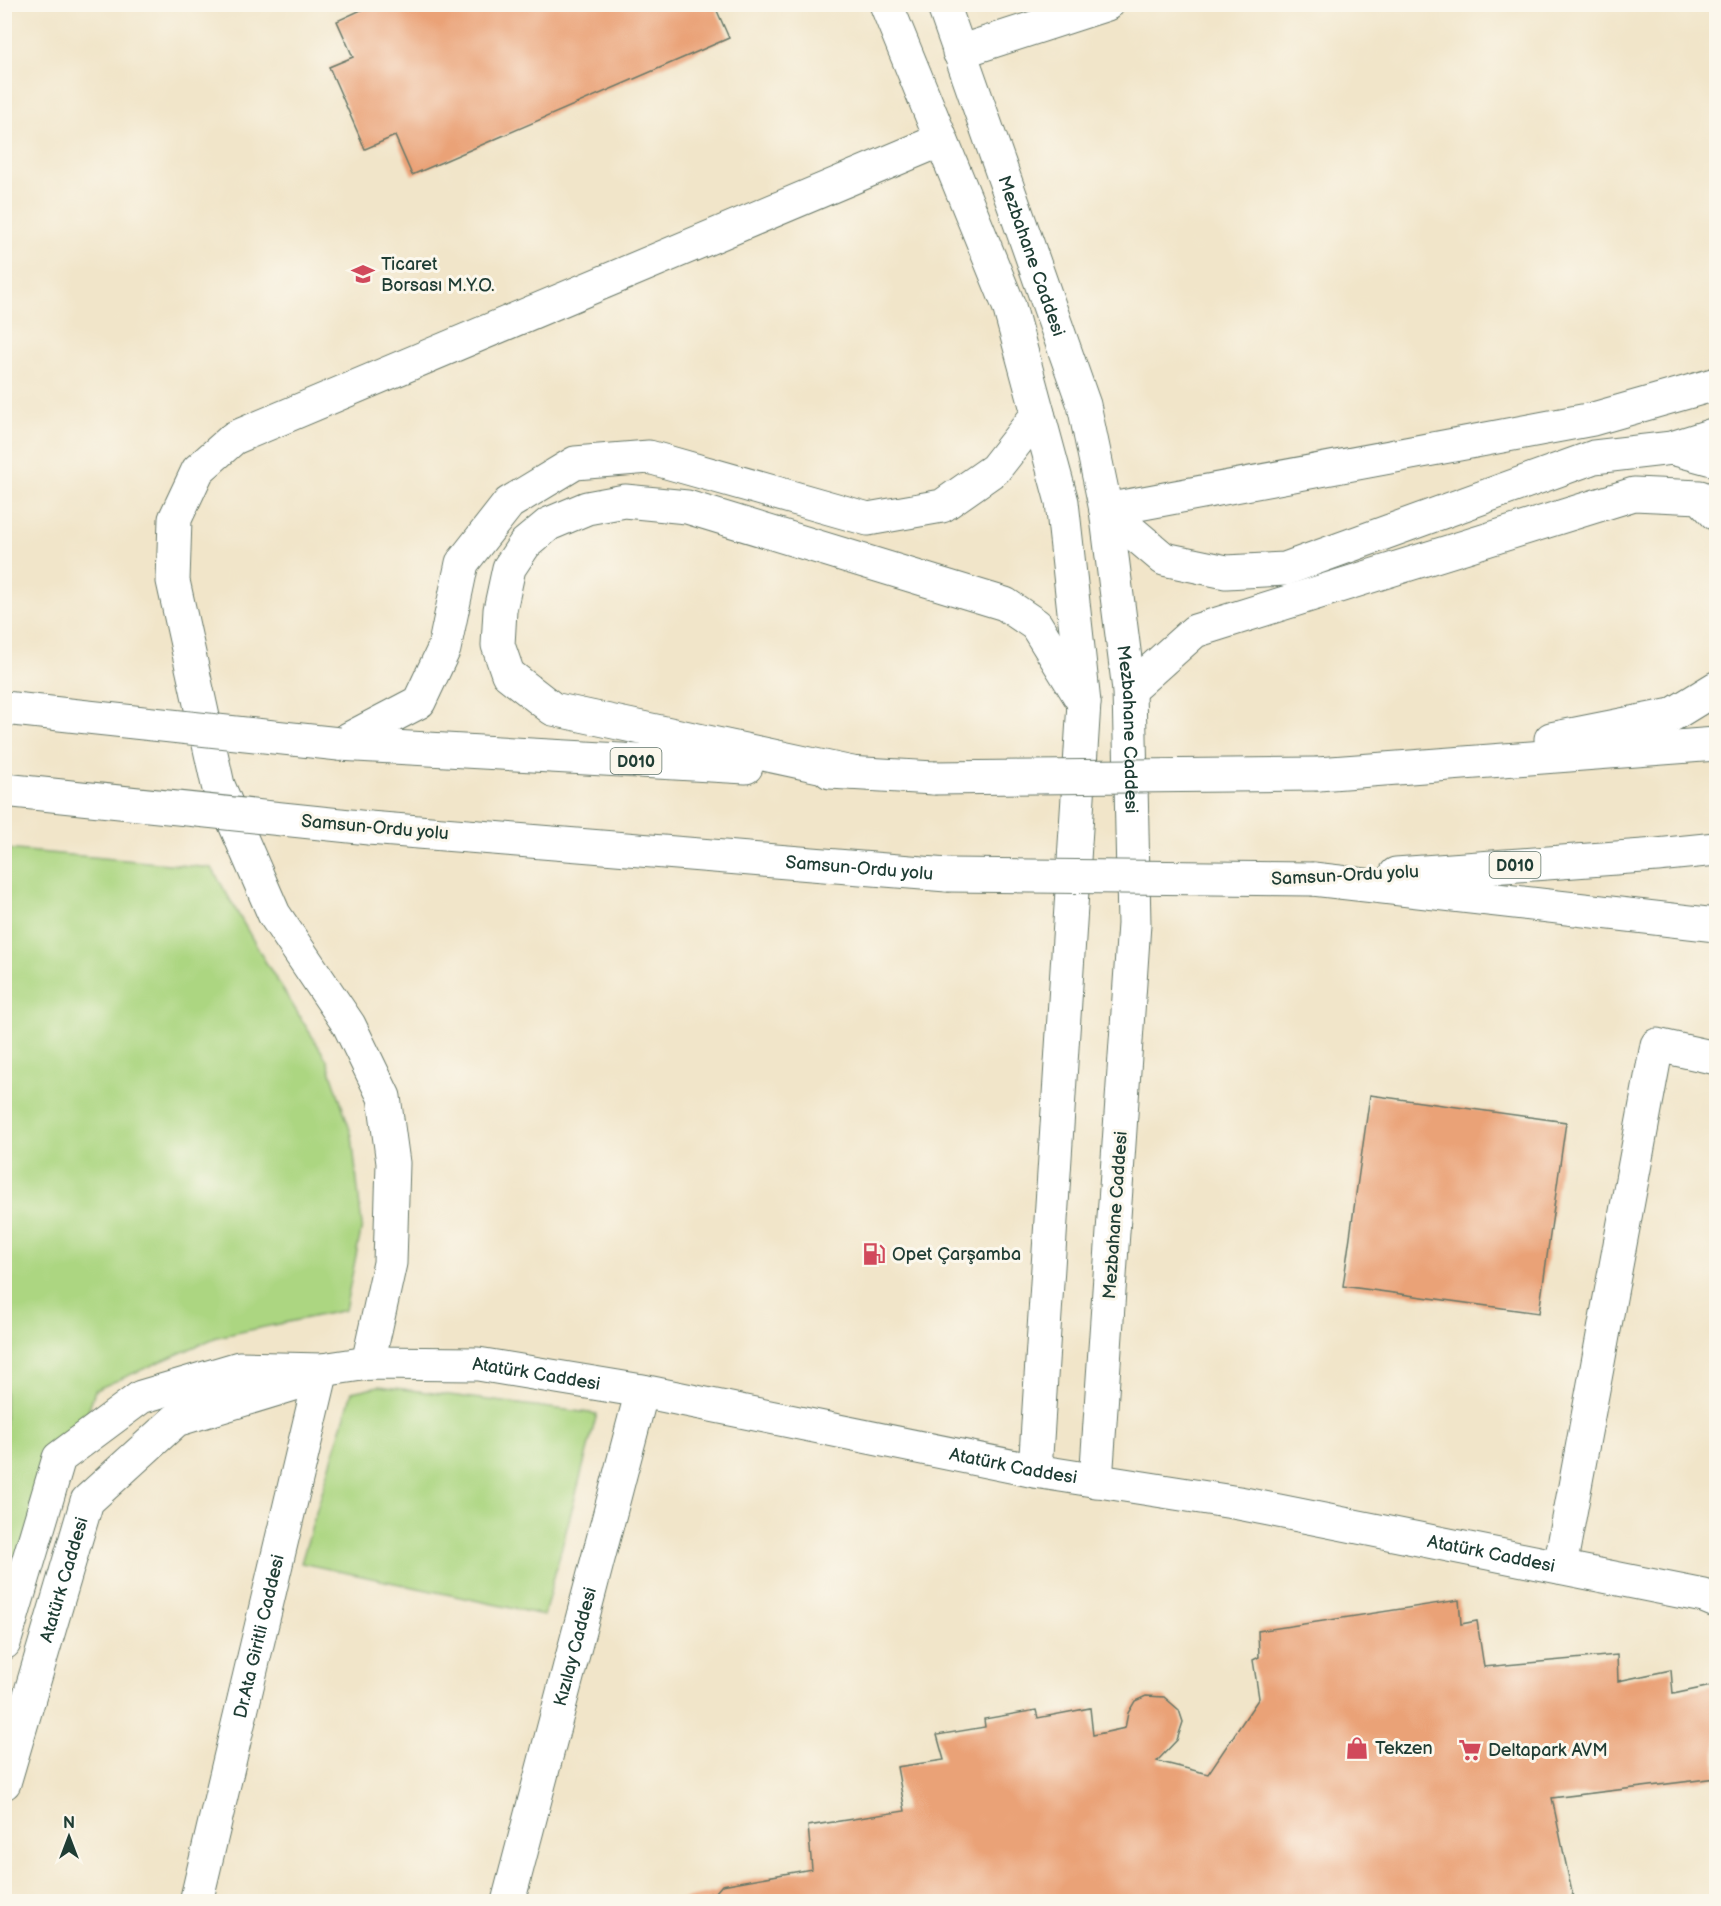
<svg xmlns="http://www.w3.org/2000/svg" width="1721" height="1906" font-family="'Balsamiq Sans',sans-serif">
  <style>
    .green { fill: #acd681; stroke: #668a5a; stroke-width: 1.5 }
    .building { fill: #eaa277 }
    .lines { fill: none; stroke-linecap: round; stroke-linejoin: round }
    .minor-casing { stroke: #687868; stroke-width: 35 }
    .major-casing { stroke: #687868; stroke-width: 35 }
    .highway-casing { stroke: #687868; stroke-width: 35 }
    .minor { stroke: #fff; stroke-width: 33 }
    .major { stroke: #fff; stroke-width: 33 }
    .highway { stroke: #fff; stroke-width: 33 }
    .highway-bridge-casing { stroke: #687868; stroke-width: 35; stroke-linecap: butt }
    .highway-bridge { stroke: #fff; stroke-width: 33 }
    .labels { text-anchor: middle; stroke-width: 6; stroke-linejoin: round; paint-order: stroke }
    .shield { fill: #fbf7ec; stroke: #61756b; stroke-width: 1.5 }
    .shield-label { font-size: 16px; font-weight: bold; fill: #1f3d34 }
    .street-label { font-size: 18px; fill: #1f3d34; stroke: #fbf7ec }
    .poi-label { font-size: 18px; fill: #1f3d34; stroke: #fbf7ec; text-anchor: start }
  </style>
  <rect width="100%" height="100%" fill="#fbf7ec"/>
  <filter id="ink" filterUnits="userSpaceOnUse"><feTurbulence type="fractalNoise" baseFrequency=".0167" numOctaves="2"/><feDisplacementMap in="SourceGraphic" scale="12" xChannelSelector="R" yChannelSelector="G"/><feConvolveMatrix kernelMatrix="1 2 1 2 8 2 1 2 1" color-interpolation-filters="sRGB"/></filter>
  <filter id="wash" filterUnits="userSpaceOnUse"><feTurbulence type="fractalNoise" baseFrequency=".008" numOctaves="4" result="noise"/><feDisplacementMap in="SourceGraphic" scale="24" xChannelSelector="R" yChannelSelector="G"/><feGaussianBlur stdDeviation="1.35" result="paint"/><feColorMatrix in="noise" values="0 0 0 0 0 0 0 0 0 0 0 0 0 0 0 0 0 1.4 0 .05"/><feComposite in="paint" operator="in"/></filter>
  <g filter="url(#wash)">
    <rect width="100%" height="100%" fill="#f1e5c9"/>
    <path class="green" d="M5 849 212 868 265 961 327 1060 352 1136 362 1226 345 1310 217 1337 95 1390 5 1671Z
      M379 1386 597 1414 544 1615 301 1563 352 1392Z"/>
    <g id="blocks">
      <path class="building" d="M374 4H714L729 38 412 175 395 136 365 149 329 67 353 57 337 21Z
        M1370 1095 1566 1122 1539 1313 1343 1286Z
        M1459 1600 1461 1624 1477 1621 1484 1667 1617 1655 1618 1681 1671 1670 1673 1694 1716 1685V1778L1552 1798 1574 1902H671L716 1892 722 1885 812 1869 808 1826 905 1811 897 1767 944 1760 937 1735 985 1727 984 1719 1036 1710 1038 1718 1090 1708 1093 1735 1125 1728 1128 1713 1135 1701 1146 1696 1164 1697 1179 1710 1183 1722 1177 1740 1157 1761 1208 1774 1259 1698 1253 1660 1259 1657 1258 1631Z"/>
    </g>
  </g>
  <g filter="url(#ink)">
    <use href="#blocks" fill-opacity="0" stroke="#687868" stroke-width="1.5"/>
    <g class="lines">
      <g class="minor-casing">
        <g id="minor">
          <path d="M959 52 1107 4"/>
          <path d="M1672 448 1716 434"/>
          <path d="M1106 510 1593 419 1716 384"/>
          <path d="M368 1363 390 1263 393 1163 384 1097 349 1025 274 914 218 785 173 581 175 519 198 470 234 438 941 140"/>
          <path d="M1560 1567 1657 1045 1716 1058"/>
          <path id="s1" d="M196 1902 322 1370"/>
          <path id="s2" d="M508 1902 642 1391"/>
        </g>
      </g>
      <g class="major-casing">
        <g id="major">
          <path d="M886 4 1009 306 1062 502 1084 703 1035 1471"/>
          <path id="s3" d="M943 4 1084 405 1106 510 1129 690 1134 924 1096 1481"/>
          <path id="s4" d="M4 1643 59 1458 141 1397 239 1368 322 1370 368 1363 478 1364 642 1391 1035 1471 1239 1503 1704 1596 1716 1601"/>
          <path id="s5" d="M4 1783 87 1501 176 1420 294 1384 310 1376"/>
        </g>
      </g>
      <g class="highway-casing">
        <g id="highway">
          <path d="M1106 510 1164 559 1226 572 1285 569 1594 457 1672 448 1716 460"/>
          <path d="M1129 690 1195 631 1634 494 1700 497 1716 514"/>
          <path d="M1551 739 1672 715 1716 688"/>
          <path d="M339 744 419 702 444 649 462 563 509 503 575 463 649 457 868 519 942 506 995 469 1038 414"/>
          <path d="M339 744 746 767"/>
          <path d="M830 772 934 778"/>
          <path d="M852 773 553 709 508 674 498 645 500 610 509 568 525 544 549 524 587 508 625 501 687 507 1005 604 1036 625 1084 703"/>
          <path d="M1318 774 1716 744"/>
          <path id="s6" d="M369 828 947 875"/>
          <path d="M1396 874 1657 855 1716 849"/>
          <path d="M1313 879 1716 925"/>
        </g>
      </g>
      <use href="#minor" class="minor"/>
      <use href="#major" class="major"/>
      <use href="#highway" class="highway"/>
      <g class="highway-bridge-casing">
        <path id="highway-bridge" d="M4 708 339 744
          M934 778 1318 774
          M4 790 369 828
          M947 875 1313 879"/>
      </g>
      <use href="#highway-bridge" class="highway-bridge"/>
    </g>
  </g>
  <defs>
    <g id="school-bare" transform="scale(1.8)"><path d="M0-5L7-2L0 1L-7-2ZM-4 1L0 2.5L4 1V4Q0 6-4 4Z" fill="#d1495b" stroke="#fbf7ec" stroke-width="2.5" paint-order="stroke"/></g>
    <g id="fuel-bare" transform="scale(1.8)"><path d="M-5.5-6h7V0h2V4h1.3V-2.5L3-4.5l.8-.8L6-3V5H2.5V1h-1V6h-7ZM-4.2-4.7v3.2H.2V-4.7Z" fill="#d1495b" stroke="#fbf7ec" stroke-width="2.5" paint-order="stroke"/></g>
    <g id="shop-bare" transform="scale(1.8)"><path d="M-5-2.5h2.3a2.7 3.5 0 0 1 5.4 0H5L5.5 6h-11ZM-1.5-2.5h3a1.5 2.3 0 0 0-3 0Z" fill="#d1495b" stroke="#fbf7ec" stroke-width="2.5" paint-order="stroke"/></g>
    <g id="supermarket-bare" transform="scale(1.8)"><path d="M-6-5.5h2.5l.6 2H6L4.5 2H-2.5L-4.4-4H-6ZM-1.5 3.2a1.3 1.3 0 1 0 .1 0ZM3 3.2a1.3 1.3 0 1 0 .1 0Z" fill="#d1495b" stroke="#fbf7ec" stroke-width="2.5" paint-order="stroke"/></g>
  </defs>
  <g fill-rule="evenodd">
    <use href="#school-bare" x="363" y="274"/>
    <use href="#fuel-bare" x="874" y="1254"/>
    <use href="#shop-bare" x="1357" y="1748"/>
    <use href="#supermarket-bare" x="1470" y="1750"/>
  </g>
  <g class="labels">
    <g class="shield">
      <rect x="610.5" y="748" width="51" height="26" rx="4.5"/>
      <rect x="1489.5" y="852" width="51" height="26" rx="4.5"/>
    </g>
    <g class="shield-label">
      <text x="636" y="767">D010</text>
      <text x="1515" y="871">D010</text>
    </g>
    <g class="street-label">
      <text dy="6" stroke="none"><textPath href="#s3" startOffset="267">Mezbahane Caddesi</textPath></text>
      <text dy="6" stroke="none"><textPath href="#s3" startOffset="753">Mezbahane Caddesi</textPath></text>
      <text transform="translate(375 827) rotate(5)" y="6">Samsun-Ordu yolu</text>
      <text dy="6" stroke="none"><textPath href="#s6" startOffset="492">Samsun-Ordu yolu</textPath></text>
      <text transform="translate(1345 875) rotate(-3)" y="6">Samsun-Ordu yolu</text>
      <text transform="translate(1115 1215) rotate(-86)" y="6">Mezbahane Caddesi</text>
      <text dy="6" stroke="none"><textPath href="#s4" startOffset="696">Atatürk Caddesi</textPath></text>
      <text dy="6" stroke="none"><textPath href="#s4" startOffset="1182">Atatürk Caddesi</textPath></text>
      <text dy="6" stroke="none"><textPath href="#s4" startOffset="1668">Atatürk Caddesi</textPath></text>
      <text dy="6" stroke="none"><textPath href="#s5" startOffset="212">Atatürk Caddesi</textPath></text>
      <text dy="6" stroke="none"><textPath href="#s1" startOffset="273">Dr.Ata Giritli Caddesi</textPath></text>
      <text dy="6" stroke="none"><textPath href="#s2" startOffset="264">Kızılay Caddesi</textPath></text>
    </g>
    <g class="poi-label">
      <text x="381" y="270">Ticaret<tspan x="381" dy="21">Borsası M.Y.O.</tspan></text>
      <text x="892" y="1260">Opet Çarşamba</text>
      <text x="1375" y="1754">Tekzen</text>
      <text x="1488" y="1756">Deltapark AVM</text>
    </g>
  </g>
  <rect width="1721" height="1906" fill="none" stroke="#fbf7ec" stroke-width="24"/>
  <g transform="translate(69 1837)" stroke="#fbf7ec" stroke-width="4.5" paint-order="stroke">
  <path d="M0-4.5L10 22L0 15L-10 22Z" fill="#1f3d34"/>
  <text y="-9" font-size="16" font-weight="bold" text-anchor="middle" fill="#1f3d34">N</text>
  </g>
</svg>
